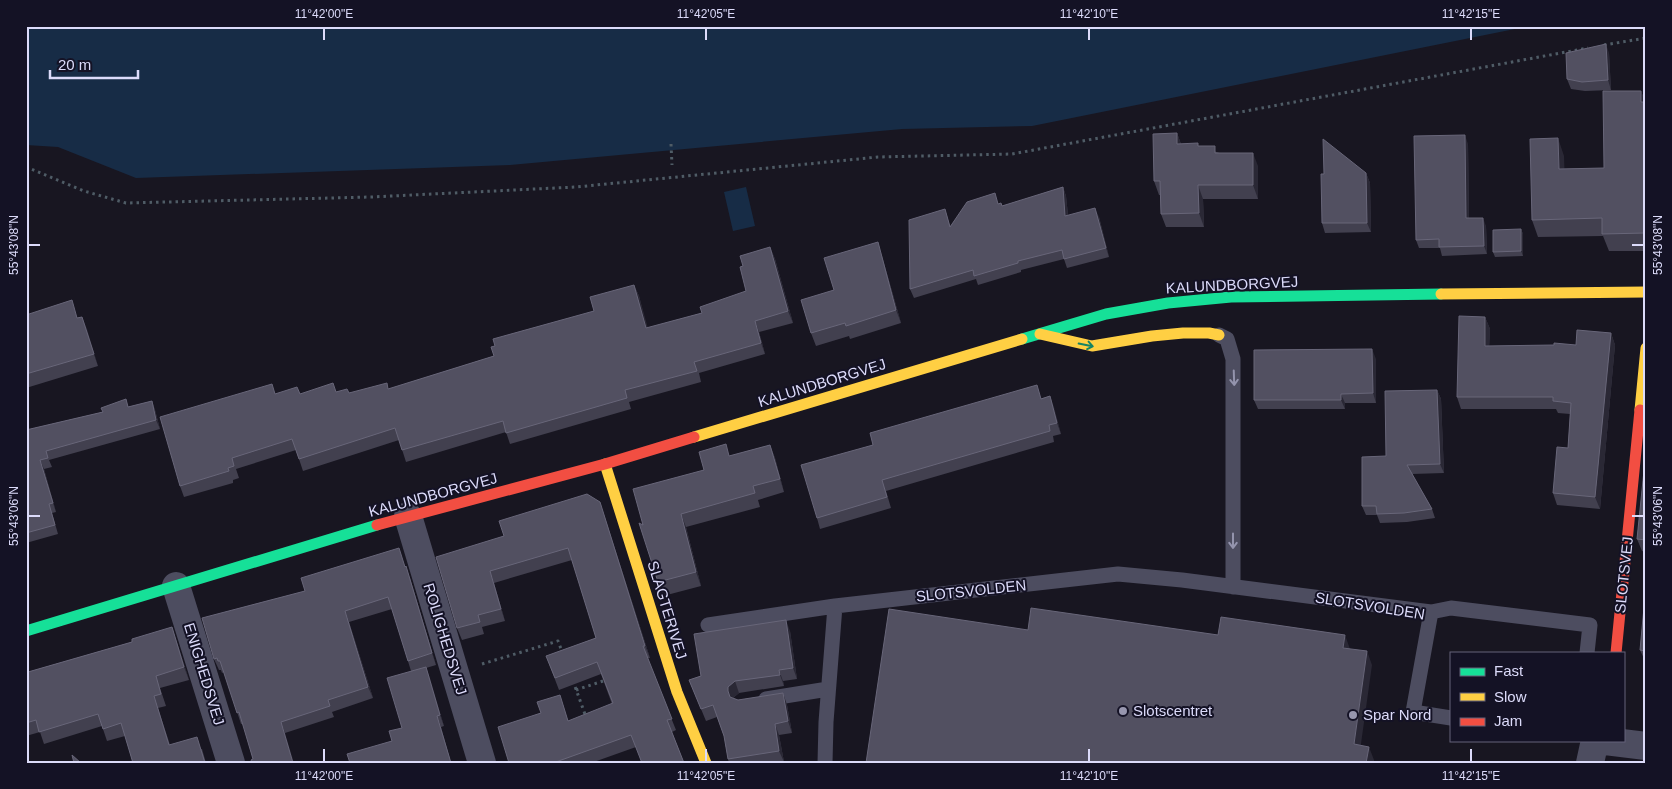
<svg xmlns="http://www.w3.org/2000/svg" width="1672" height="789" font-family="Arial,sans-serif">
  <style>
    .water { fill: #172c46 }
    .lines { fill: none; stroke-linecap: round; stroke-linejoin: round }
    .path { stroke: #4f5c66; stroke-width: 3; stroke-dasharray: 2.5 4; stroke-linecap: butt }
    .lane { stroke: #4d4d60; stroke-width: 15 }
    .street { stroke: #4d4d60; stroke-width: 28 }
    .fast { stroke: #16e098; stroke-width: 11 }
    .slow { stroke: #ffcf43; stroke-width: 11 }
    .jam { stroke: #f24e42; stroke-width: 11 }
    .wall { fill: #42404f }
    .shaded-wall { fill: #2a2835 }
    .building { fill: #525061; stroke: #686679 }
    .oneway { stroke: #158364 }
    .oneway2 { stroke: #9494ad }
    .ticks { fill: none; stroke: #dcdbfa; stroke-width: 2 }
    .poi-dot { fill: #9796ae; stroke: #141225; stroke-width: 2 }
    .labels { text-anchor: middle; stroke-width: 4; stroke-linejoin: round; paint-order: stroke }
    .street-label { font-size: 15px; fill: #dcdbfa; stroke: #141225 }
    .poi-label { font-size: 15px; fill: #dcdbfa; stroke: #141225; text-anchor: start }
    .neatline { fill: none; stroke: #dcdbfa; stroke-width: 2 }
    .ticks-label { font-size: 12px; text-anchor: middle; fill: #dcdbfa }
  </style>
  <rect width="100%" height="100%" fill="#181621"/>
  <path class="water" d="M26 26H1530L1032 126 902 129 510 165 136 178 58 147 26 145Z
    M746 187 755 226 733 231 724 192Z"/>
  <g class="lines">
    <path class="path" d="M1604 45 1646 38
      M671 144 672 165
      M26 167 84 191 126 203 371 197 576 187 878 157 1012 154 1588 48
      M482 664 558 641 563 654
      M573 681 586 717
      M576 690 606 680
      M601 756 603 763"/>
    <path class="lane" d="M1219 335 1227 339 1233 359V587
      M1431 612 1451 608 1590 625 1587 653
      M708 625 835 606 1118 574 1182 580 1431 612 1413 712 1451 718
      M766 699 828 689
      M825 763 826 722 835 606"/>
    <path class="street" d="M408 516 482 763
      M176 586 231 763
      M1597 740 1646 746
      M1590 763 1595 740"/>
    <path class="fast" d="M1022 339 1106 314 1168 303 1231 297 1441 294
      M26 631 377 525"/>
    <path class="slow" d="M1441 294 1646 292
      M1040 334 1092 346 1152 336 1183 333H1209L1219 335
      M1640 410 1646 348
      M694 437 1022 339
      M605 464 677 692 706 763"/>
    <path class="jam" d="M377 525 605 464 694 437
      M1616 653 1640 410"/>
  </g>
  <path class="wall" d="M1609 53 1611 90 1585 91 1571 89 1567 79Z
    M1641 91 1645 102H1646V251H1609L1603 236 1538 237 1532 220 1564 156V169L1604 168Z
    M1177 133 1181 144 1199 146 1258 166V199H1203L1204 227H1166L1161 214 1160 195H1159L1154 181Z
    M1468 144 1469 218 1486 226 1487 254 1442 256 1440 248H1419L1416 240Z
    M1366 173 1370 183 1371 232 1325 233 1322 223Z
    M1063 187 1066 196 1068 215 1099 217 1109 257 1067 268 1064 259 1021 270V272L978 285 976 279 914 298 910 289 945 209 950 226 999 204 1002 206Z
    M1521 229 1523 234V256L1495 257 1493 252Z
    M770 247 775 259 793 323 759 332 765 354 699 373 701 382 629 402 631 409 510 444 506 432 406 462 399 440 303 471 296 450 236 469 239 478 233 480V483L184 497 180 486 275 394H300L336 392 349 393 389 389 494 356 594 311 634 285 639 296 647 328 702 313 746 291 743 266Z
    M882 256 901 323 850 339 849 336 816 346 811 333 834 290Z
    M26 315 78 318 82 317 98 366 26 388Z
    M1485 317 1490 329 1489 346 1576 345 1611 333 1615 345 1600 509 1557 505 1553 493 1568 448 1570 414 1558 413 1556 409H1461L1457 397Z
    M1376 359V403H1345V409H1258L1254 400Z
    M1437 390 1441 399 1444 473 1412 474 1432 509 1435 518 1407 522 1380 523 1377 515H1366L1362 506 1386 456Z
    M1050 396 1061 434 1053 436 1054 442 886 491 891 508 820 529 817 518 873 445Z
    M126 399 128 407 152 401 155 410 160 429 49 460 52 467 44 469 56 512 52 513 58 534 26 543V430L103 412Z
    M770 445 775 458 784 492 758 500 760 507 686 527 701 586 663 596 658 582 643 525 704 470 730 456Z
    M1646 451V552L1642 551 1637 539Z
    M600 502 650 658H647L676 730 672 732 684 763H642L636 747 591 763H509L541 713 560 695 568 721 612 704 601 674 559 690 546 656 596 638 572 560 494 583 505 621 482 627 484 634 462 640 457 628 504 536Z
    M410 578 436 665 426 668 444 726 441 727 451 763H350L392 741 402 728 411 671 392 609 349 622 373 698 332 712 334 717 285 733 253 759 243 724H241L224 672 222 673 221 670H219L214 659Z
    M1646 586V663L1640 650Z
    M172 627 189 680 160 688 166 706 158 708 170 745 202 749 206 763H133L125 736 107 741 102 726 44 744 40 732 26 736V670L28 672 132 642Z
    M790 631 797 679 783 681 784 686 739 693 733 698 738 700 783 693 787 705 792 733 779 735 784 762 729 763 728 759 724 736 717 717 706 721 689 680 701 676Z"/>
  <path class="shaded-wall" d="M1606 44 1609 53 1611 90 1608 80Z
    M1641 91 1646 105 1641 102Z
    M1177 133 1182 147 1177 144Z
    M1465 135 1468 144 1469 226 1466 218Z
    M1558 138 1564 156 1565 186 1559 169Z
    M1253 153 1258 166V199L1253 185Z
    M1366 173 1370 183 1371 232 1367 223Z
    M1198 185 1203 199 1204 227 1199 213Z
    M1063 187 1066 196 1069 225 1065 216Z
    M1095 208 1099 217 1109 257 1106 248Z
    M1483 218 1486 226 1487 254 1484 246Z
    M1521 229 1523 234V256L1521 251Z
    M878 242 882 256 901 323 896 310Z
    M770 247 775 259 793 323 788 311Z
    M634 285 639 296 651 339 646 328Z
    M82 317 87 329 98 366 94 354Z
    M1485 317 1490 329 1489 358 1485 346Z
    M755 321 759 332 765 354 761 343Z
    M1611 333 1615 345 1600 509 1595 497Z
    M1372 349 1376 359V403L1373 393Z
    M1437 390 1441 399 1444 473 1440 464Z
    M1341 394 1345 403V409L1341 400Z
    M1050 396 1054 407 1061 434 1057 423Z
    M152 401 155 410 160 429 156 420Z
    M770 445 775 458 784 492 780 479Z
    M40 460 44 469 56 512 53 503Z
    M600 502 604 514 650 658 645 646Z
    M681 514 686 527 701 586 696 572Z
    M406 566 410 578 436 665 432 653Z
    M490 571 494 583 505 621 501 609Z
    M345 611 349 622 373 698 368 687Z
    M786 620 790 631 797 679 793 668Z
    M172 627 176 639 189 680 184 667Z
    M1345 635 1350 649 1343 648Z
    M1367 651 1372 665 1359 758 1354 744Z
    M426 667 430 678 444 726 440 715Z
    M779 670 783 681 784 686 780 675Z
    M735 681 739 693 733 698 732 703 728 691V687Z
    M783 693 787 705 792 733 788 721Z
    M154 696 158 708 173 757 169 745Z
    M437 716 441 727 451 763Z
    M281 722 285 733 294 763H293Z
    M775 724 779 735 784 762 779 751Z
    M1369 747 1374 760V763H1366Z"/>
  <path class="building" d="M1606 44 1608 80 1582 82 1567 79 1566 53Z
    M1603 91H1641V102H1646V233L1602 234V218L1532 220 1530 139 1558 138 1559 169 1604 168Z
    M1177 133V144L1198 143V146H1215V153H1253V185H1198L1199 213 1161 214 1160 181H1154L1153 134Z
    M1465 135 1466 218H1483L1484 246 1439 247V239L1416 240 1414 136Z
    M1323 139 1366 173 1367 223H1322L1321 174H1324Z
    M1063 187 1065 216 1095 208 1106 248 1064 259 1062 250 1018 261V263L974 276 973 270 910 289 909 220 945 209 950 227 967 202 995 193 998 204 1001 203 1002 206Z
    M1521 229V251L1493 252V230Z
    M878 242 896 310 846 326 845 323 811 333 801 300 834 290 824 258Z
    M770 247 788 311 755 321 761 343 694 362 697 371 625 390 627 398 506 433 503 421 402 450 395 428 299 459 292 439 232 458 234 466 228 468 229 471 180 486 160 417 272 384 275 394 297 387 300 394 333 383 336 392 347 389 349 393 387 383 388 389 494 356 491 347 495 346 493 339 594 311 590 297 634 285 646 328 702 313 700 307 746 291 740 267 743 266 740 256Z
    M72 300 77 318 82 317 94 354 26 374V315Z
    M1459 316 1485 317V346L1554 345V343L1576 345 1577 330 1611 333 1595 497 1553 493 1557 447 1568 448 1571 403 1553 401V397H1457Z
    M1372 349 1373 393 1341 394V400H1254V350Z
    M1037 385 1041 399 1050 396 1057 423 1049 425 1050 431 882 480 887 497 817 518 801 465 873 445 870 433Z
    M1437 390 1440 464 1407 465 1432 509 1404 513 1377 514 1376 506H1362V457L1386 456 1385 391Z
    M126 399 128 407 152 401 156 420 46 451 48 458 40 460 53 503 49 504 55 525 26 533V430L103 412 101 408Z
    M726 444 729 456 770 445 780 479 753 486 755 493 681 514 696 572 658 582 639 523 643 525 633 489 704 470 699 452Z
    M1646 451V540L1637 539Z
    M587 494 600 502 645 646H643L672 719 667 720 684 763H642L631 735 553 763H509L498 727 541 713 537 702 560 695 568 721 613 703 597 662 555 678 546 656 596 638 568 548 490 571 501 609 478 615 480 622 457 628 436 557 504 536 499 521Z
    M399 548 405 567 406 566 432 653 408 661 388 597 345 611 368 687 328 700 330 706 281 722 293 763H252L251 760 253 759 239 712 237 713 220 661H218L217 658 214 659 202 618 305 591 301 578Z
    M1646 586V651L1640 650Z
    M1031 608 1218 635 1221 617 1345 635 1343 648 1367 651 1354 744 1369 747 1366 763H866L889 609 1028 630Z
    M786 620 793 668 779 670 780 675 735 681 728 687V691L730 697 738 700 783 693 788 721 775 724 779 751 728 759 724 736 713 705 701 709 689 680 701 676 694 634Z
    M172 627 184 667 156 676 161 694 154 696 169 745 197 737 205 763H133L121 723 103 729 98 714 39 732 36 720 26 723V670H27L28 672 132 642V639Z
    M426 667 440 715 437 716 451 763H350L347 754 392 741 389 731 402 728 387 678Z
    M72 755 81 763H74Z"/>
  <defs><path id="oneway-shaft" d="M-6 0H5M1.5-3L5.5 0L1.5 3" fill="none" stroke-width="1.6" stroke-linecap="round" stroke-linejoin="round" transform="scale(1.25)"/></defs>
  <use class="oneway" href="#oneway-shaft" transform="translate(1086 345) rotate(11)"/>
  <g class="oneway2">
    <use href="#oneway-shaft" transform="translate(1234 378) rotate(88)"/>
    <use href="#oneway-shaft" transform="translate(1233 541) rotate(90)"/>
  </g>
  <path class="ticks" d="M324 28V40M706 28V40M1089 28V40M1471 28V40M28 245H40M1632 245H1644M28 516H40M1632 516H1644M324 749V762M706 749V762M1089 749V762M1471 749V762"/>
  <g class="poi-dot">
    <circle cx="1123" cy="711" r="5"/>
    <circle cx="1353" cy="715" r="5"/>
  </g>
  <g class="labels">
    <g class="street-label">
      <text transform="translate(1232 285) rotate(-3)" y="5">KALUNDBORGVEJ</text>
      <text transform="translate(822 383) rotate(-17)" y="5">KALUNDBORGVEJ</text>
      <text transform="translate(433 495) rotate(-15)" y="5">KALUNDBORGVEJ</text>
      <text transform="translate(1624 575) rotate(-84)" y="5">SLOTSVEJ</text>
      <text transform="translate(971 591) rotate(-6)" y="5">SLOTSVOLDEN</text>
      <text transform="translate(1370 606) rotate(9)" y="5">SLOTSVOLDEN</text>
      <text transform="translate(667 610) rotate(73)" y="5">SLAGTERIVEJ</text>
      <text transform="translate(445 639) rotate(73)" y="5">ROLIGHEDSVEJ</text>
      <text transform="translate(204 674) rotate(73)" y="5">ENIGHEDSVEJ</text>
    </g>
    <g class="poi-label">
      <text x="1133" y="716">Slotscentret</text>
      <text x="1363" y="720">Spar Nord</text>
    </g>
  </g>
  <rect width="1672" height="789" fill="none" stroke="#141225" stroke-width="55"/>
  <rect x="1450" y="652" width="175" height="90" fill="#141225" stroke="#64627a"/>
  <rect x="1460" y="668" width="25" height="8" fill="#16e098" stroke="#64627a"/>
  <text x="1494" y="676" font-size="15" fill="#dcdbfa">Fast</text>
  <rect x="1460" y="693" width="25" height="8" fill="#ffcf43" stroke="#64627a"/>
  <text x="1494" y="702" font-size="15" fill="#dcdbfa">Slow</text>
  <rect x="1460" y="718" width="25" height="8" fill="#f24e42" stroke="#64627a"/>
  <text x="1494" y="726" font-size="15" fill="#dcdbfa">Jam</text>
  <path d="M50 70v8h88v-8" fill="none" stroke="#dcdbfa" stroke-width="2.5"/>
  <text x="58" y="70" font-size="15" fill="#dcdbfa" stroke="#141225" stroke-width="4" paint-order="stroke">20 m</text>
  <rect x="28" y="28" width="1616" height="734" class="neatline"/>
  <g class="ticks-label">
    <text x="324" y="18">11°42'00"E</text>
    <text x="706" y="18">11°42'05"E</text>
    <text x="1089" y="18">11°42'10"E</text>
    <text x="1471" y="18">11°42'15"E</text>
    <text transform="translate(14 245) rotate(-90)" y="4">55°43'08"N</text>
    <text transform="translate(1658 245) rotate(-90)" y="4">55°43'08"N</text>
    <text transform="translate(14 516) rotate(-90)" y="4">55°43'06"N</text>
    <text transform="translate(1658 516) rotate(-90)" y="4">55°43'06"N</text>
    <text x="324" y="780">11°42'00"E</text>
    <text x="706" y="780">11°42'05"E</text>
    <text x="1089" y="780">11°42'10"E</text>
    <text x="1471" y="780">11°42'15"E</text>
  </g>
</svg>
